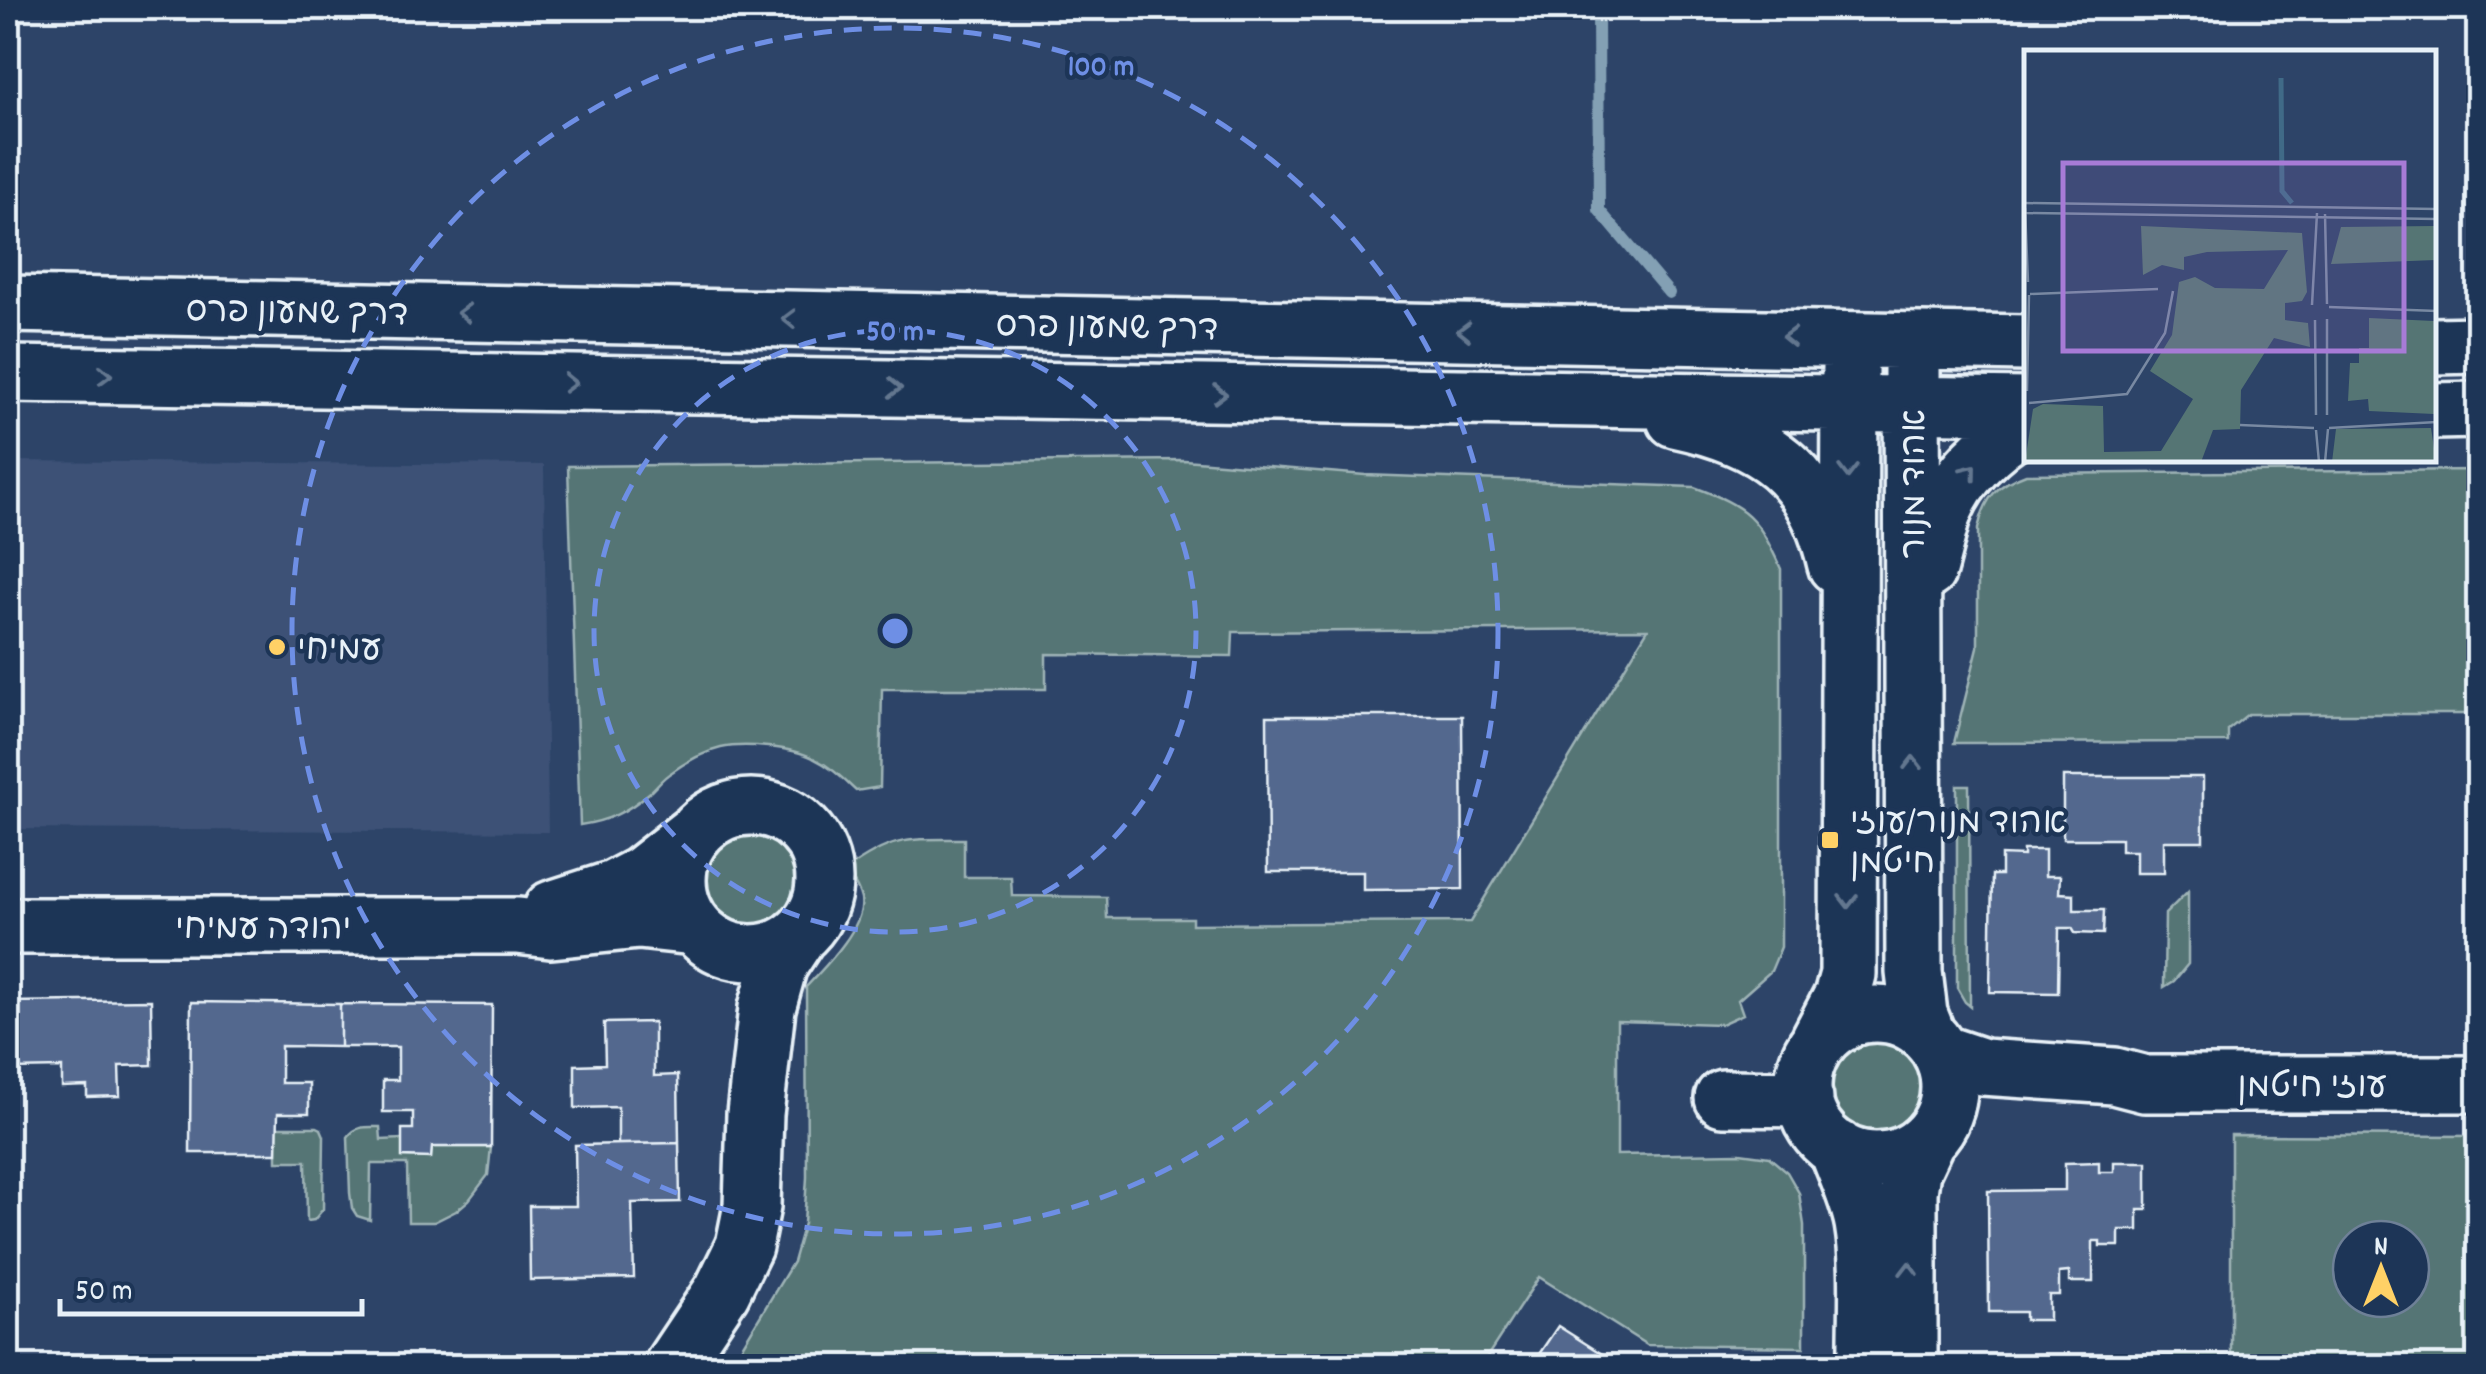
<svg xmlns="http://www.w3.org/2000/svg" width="2486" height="1374" font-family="Dekko,'Playpen Sans Hebrew',sans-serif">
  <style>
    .built { fill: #3c5176 }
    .green { fill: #557574; stroke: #9eb3b6; stroke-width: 2.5; fill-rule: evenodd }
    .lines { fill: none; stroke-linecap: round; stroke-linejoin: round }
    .stream { stroke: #83a0b4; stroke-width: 12 }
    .building { fill: #52678e; stroke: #e8f1f8; stroke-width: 2.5 }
    .minor-casing { stroke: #e8f1f8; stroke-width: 62 }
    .minor { stroke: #1d3557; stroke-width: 55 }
    .oneway { stroke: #64778f }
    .ring { fill: none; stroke: #6e8fe5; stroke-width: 5; stroke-dasharray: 18 12 }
    .poi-dot { fill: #ffd166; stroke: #1d3557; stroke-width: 4 }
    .labels { text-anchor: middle; stroke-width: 9; stroke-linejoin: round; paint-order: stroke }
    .street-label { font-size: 35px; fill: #e8f1f8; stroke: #1d3557 }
    .poi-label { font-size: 35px; fill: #e8f1f8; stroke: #1d3557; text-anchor: start }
    .inset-river { fill: none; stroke: #406a87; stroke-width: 5 }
    .inset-road { fill: none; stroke: #7889a2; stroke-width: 2.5 }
    .view { fill: #a77bd6; fill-opacity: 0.15; stroke: #a77bd6; stroke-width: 5 }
    .inset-edge { fill: none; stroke: #e8f1f8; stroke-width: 5 }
    .centre { fill: #6e8fe5; stroke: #1d3557; stroke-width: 5 }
    .ring-label { font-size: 30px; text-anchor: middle; font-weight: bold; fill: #6e8fe5; stroke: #1d3557; stroke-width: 9; stroke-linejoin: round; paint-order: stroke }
  </style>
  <rect width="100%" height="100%" fill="#2d4468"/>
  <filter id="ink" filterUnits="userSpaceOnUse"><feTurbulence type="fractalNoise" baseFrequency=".01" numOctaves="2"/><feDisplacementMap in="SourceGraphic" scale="20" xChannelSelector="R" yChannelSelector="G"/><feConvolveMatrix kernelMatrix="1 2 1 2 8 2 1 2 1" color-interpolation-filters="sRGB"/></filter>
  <g filter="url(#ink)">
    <path class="built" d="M8 461 544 465 548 832 8 829Z"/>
    <path class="green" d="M1184 460 1365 475 1694 487C1748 507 1757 516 1781 569V947L1771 971 1738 1000 1743 1014 1721 1024 1617 1021V1155L1740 1153 1769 1157 1787 1172 1799 1193 1804 1225V1347L1647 1345 1539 1277 1481 1366H730L793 1262 804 1223 807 1177 806 987C824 968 866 926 861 899 859 888 852 879 846 870 893 836 908 839 964 839V877H1011L1012 896 1106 897 1107 918H1192V924L1470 922 1648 629 1233 632 1232 656 1046 654V689H882L880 787 856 791C842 778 830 766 813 758 792 747 744 743 721 748 704 752 686 762 672 772 663 777 657 786 649 793 627 812 608 821 580 825L568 466Z
      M2478 470V714H2248L2228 730V742L1954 743 1978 647V529C1985 497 1996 485 2026 474Z
      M1957 785H1969L1970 1006 1965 1002 1957 988Z
      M706 880a45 45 0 1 1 90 0a45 45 0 1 1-90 0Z
      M2188 891V964L2174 981 2164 987 2165 914Z
      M1829 1087a46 46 0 1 1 92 0a46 46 0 1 1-92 0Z
      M277 1127H317L321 1129 324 1136 323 1209 314 1220 307 1221 306 1161H277Z
      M380 1127 381 1140 402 1139 403 1157 431 1158 432 1147H491L488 1175 469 1200 456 1211 434 1222H408L407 1164H371L370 1220 357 1216 352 1208 350 1193 348 1137C356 1125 367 1127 380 1127Z
      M2231 1135 2478 1136V1366H2163V1355H2231ZM2351 1239H2411V1299H2351Z"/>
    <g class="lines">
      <path class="stream" d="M1598 8 1599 210 1669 293"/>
    </g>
    <path class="building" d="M1267 716H1462L1463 889 1363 890V872H1268Z
      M2063 777H2203V841H2164V873H2136V851H2121V839H2063Z
      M2023 850H2045V876H2060L2059 893 2074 894V910H2104L2103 934 2075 933 2072 928H2059L2058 993 1990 992 1992 875H2001V855L2023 856Z
      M151 1000 152 1065 119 1066 120 1096 87 1097V1086L62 1087V1068L10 1069 8 1002Z
      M191 1002 340 1004V1047L281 1046V1083H309V1113H278L277 1153H190Z
      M340 1004 492 1005 491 1147H432L431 1158 402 1157V1129H413V1112H383V1080H398V1047H340Z
      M654 1022V1076L678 1075 679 1143 618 1144V1107L575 1108V1065L605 1064 604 1023Z
      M679 1143 680 1202 632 1203 634 1278 530 1280 529 1206H576L575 1145Z
      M2099 1162V1172H2114V1162H2147V1210H2138V1230H2119V1246H2100V1241H2093V1282H2069V1272L2059 1273V1295H2049V1320H2025V1312H1989L1988 1191 2065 1190V1163Z
      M1558 1326 1621 1366H1531Z"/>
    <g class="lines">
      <g class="minor-casing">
        <path id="minor" d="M8 304 2026 343
          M2434 346 2478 345
          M1912 369 1914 972 1919 1014 1927 1034
          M8 374 2026 406
          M2434 411 2478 410
          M1675 419C1764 438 1815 471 1836 565
          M1928 570C1933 552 1937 534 1942 516 1956 476 1991 444 2026 423
          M678 880a73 73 0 1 1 146 0a73 73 0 1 1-146 0Z
          M552 909 614 889 641 875 697 831
          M8 926H518L551 930 639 921 694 927
          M1803 1087a73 73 0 1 1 146 0a73 73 0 1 1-146 0Z
          M1819 1040 1842 996 1848 974 1850 366
          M1941 1053 1983 1067 2114 1076 2145 1084H2478
          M1723 1098 1805 1099
          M1837 1148C1846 1173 1858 1197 1863 1223 1871 1270 1866 1320 1867 1366
          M672 1366 722 1291 744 1246 752 1206 755 1114 767 1008 779 965 798 936
          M1909 1366V1192L1912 1171 1927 1139"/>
      </g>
      <use href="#minor" class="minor"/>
    </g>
    <defs><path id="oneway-chevron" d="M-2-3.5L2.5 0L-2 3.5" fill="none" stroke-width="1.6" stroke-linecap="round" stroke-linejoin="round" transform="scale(2.5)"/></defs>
    <g class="oneway">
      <use href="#oneway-chevron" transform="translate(464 313) rotate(-179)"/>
      <use href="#oneway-chevron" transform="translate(789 319) rotate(-179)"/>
      <use href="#oneway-chevron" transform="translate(1464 331) rotate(-179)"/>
      <use href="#oneway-chevron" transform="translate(1789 337) rotate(-179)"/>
      <use href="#oneway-chevron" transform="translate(105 375) rotate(1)"/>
      <use href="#oneway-chevron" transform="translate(570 383) rotate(1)"/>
      <use href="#oneway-chevron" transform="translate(895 388) rotate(1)"/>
      <use href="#oneway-chevron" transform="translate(1220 394) rotate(1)"/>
      <use href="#oneway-chevron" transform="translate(1848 471) rotate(90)"/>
      <use href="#oneway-chevron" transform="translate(1970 471) rotate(-51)"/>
      <use href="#oneway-chevron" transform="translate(1913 763) rotate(-90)"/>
      <use href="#oneway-chevron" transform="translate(1848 901) rotate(90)"/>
      <use href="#oneway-chevron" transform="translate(1909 1269) rotate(-90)"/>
    </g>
  </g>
  <g class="ring">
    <circle cx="895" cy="631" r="301"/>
    <circle cx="895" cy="631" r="603"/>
  </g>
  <g class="poi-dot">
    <circle cx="277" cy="647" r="10"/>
    <rect x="1820" y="830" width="20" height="20" rx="5"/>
  </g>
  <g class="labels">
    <g class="street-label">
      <text transform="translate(297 310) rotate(1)" y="12">דרך שמעון פרס</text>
      <text transform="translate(1107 325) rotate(1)" y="12">דרך שמעון פרס</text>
      <text transform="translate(1912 484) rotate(-90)" y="12">אהוד מנור</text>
      <text x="263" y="938">יהודה עמיחי</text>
      <text x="2312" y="1096">עוזי חיטמן</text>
    </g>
    <g class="poi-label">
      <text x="297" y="659">עמיחי</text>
      <text x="1850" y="832">אהוד מנור/עוזי<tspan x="1850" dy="40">חיטמן</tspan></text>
    </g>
  </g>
  <g transform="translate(2024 50)">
    <rect width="412" height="412" fill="#2d4468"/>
    <path d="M117 176 278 183 283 242 278 251 261 253V270L284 273 286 297 250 288 217 340 216 379 189 380 177 412H1L9 359 19 354 79 356 80 402 137 401 169 349 126 321 148 285 155 232 171 227 191 238 240 239 264 200 183 202 160 207V220L138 215 119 225ZM412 176V210L307 214 317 177ZM345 268 410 271V364L345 361 344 349 324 351 326 313H335V298H345ZM407 378 412 412H308L312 379Z" fill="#557574"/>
    <path class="inset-river" d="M257 28 258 141 268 153"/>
    <path class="inset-road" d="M0 153 413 159M1 158 4 232M0 163 413 169M301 164 303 254M6 244 134 239M288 255 293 163M305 257 413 261M303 269V365M291 270 292 365M3 341 5 245M5 353 103 344 141 283 149 241M216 375 290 378M305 378 413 372M292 380 295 412M301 412 304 379"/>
    <path class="view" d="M39 113H380V301H39Z"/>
    <rect width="412" height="412" class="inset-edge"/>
  </g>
  <circle cx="895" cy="631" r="15" class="centre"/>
  <g class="ring-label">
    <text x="1101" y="75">100 m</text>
    <text x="895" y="340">50 m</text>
  </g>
  <rect width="2486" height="1374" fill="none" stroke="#1d3557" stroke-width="40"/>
  <rect x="20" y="20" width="2446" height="1334" fill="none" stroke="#e8f1f8" stroke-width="4" filter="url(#ink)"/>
  <g transform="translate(2381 1269)"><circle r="48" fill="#1d3557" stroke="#6e8097" stroke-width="2.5"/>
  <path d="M0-8L18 38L0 25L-18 38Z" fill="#ffd166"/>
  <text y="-15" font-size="28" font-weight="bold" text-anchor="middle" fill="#e8f1f8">N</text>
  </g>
  <path d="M60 1299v15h302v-15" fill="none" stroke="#e8f1f8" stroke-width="5"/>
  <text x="75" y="1299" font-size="30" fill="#e8f1f8" stroke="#1d3557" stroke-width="8" paint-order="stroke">50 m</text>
</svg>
